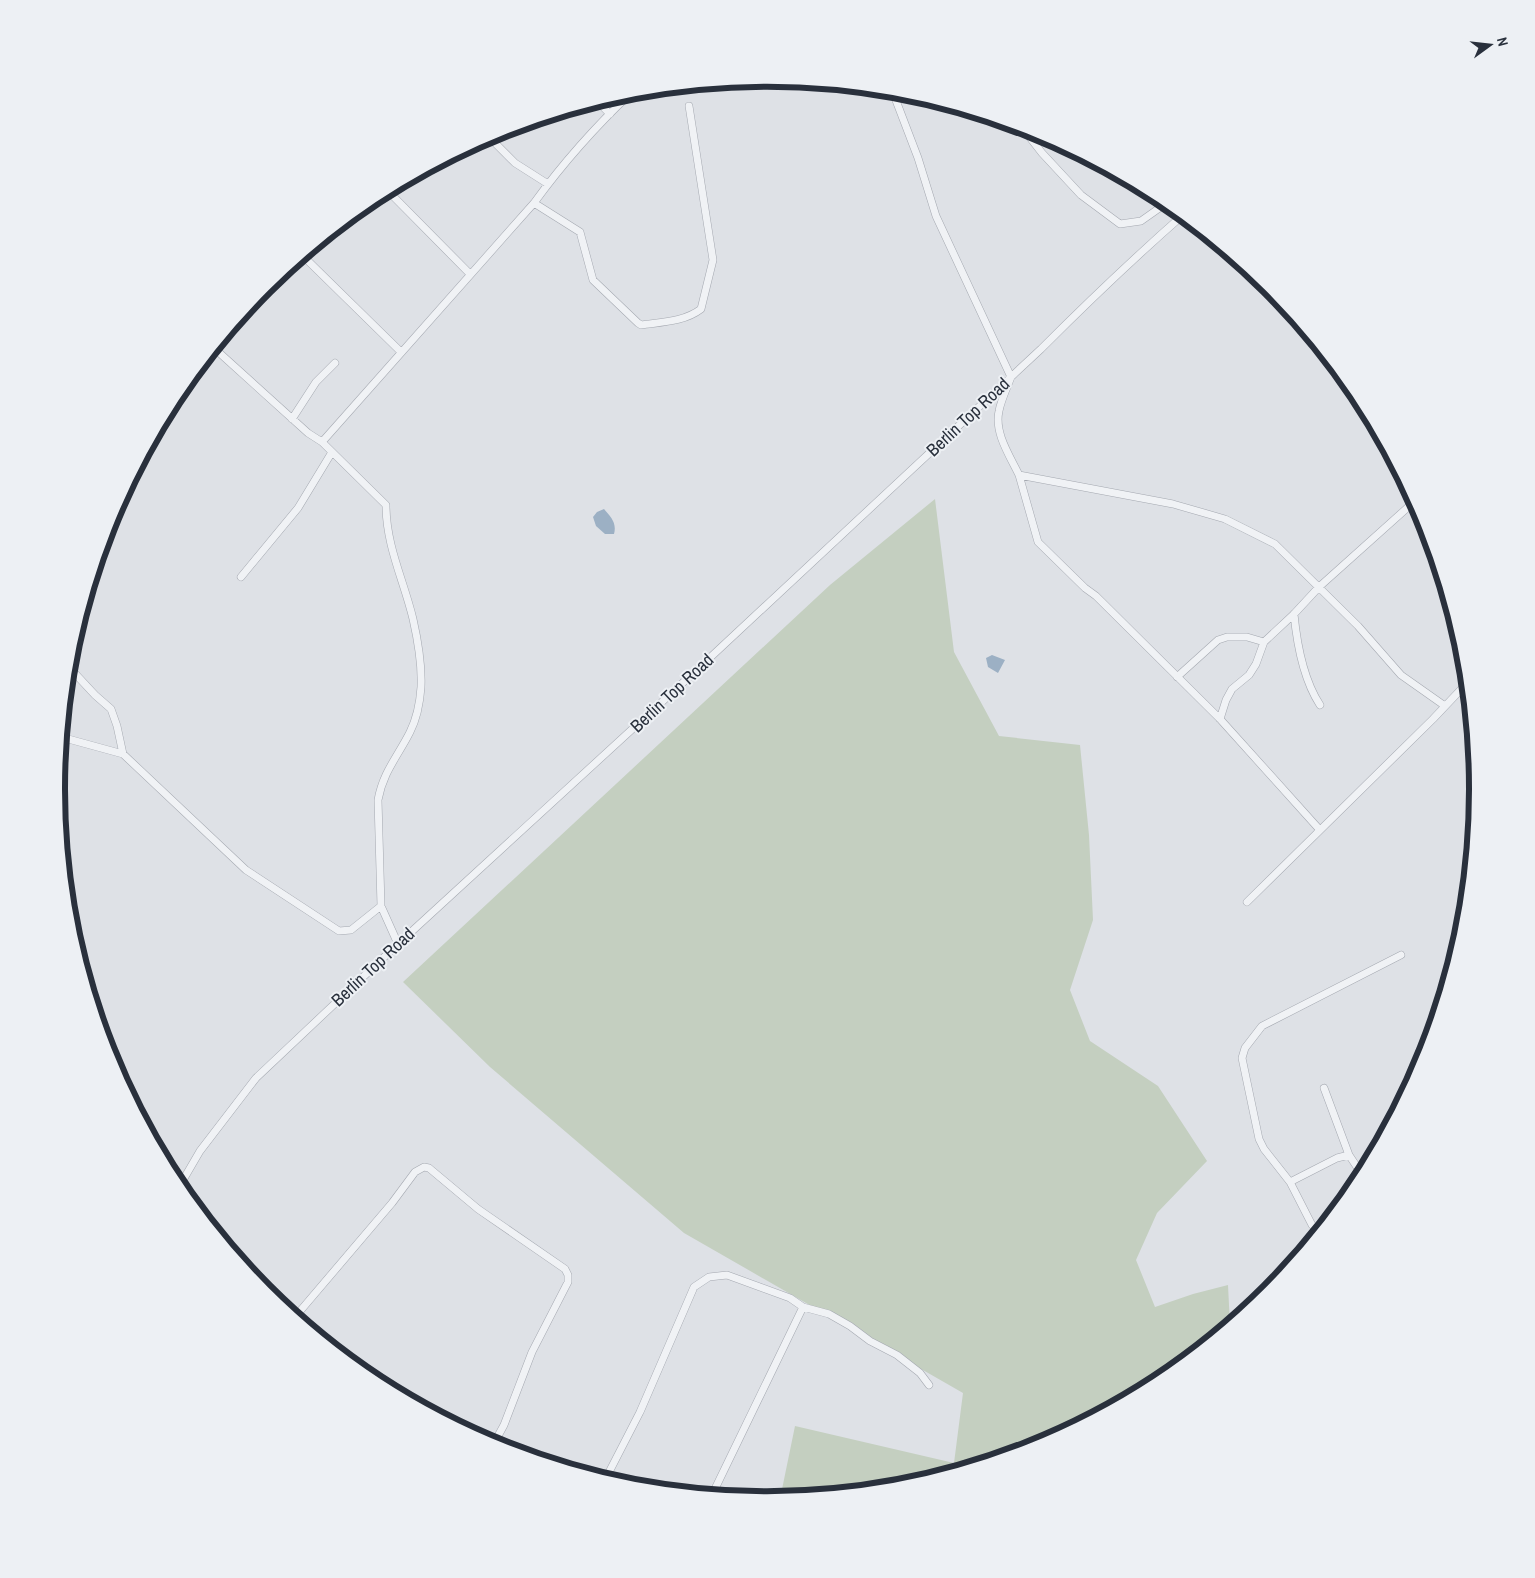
<svg xmlns="http://www.w3.org/2000/svg" width="1535" height="1578" font-family="'Archivo Narrow',sans-serif">
  <style>
    .green { fill: #c4cfc0 }
    .water { fill: #9cb0c4 }
    .lines { fill: none; stroke-linecap: round; stroke-linejoin: round }
    .street-casing { stroke: #a4a8b0; stroke-width: 8 }
    .street { stroke: #f0f2f5; stroke-width: 7 }
    .labels { text-anchor: middle; stroke-width: 4; stroke-linejoin: round; paint-order: stroke }
    .street-label { font-size: 18px; fill: #29303c; stroke: #edf0f4 }
    .rim { fill: none; stroke: #29303c; stroke-width: 6 }
  </style>
  <rect width="100%" height="100%" fill="#dee1e6"/>
  <path class="green" d="M935 499 954 652 999 736 1080 745 1089 835 1093 920 1070 990 1090 1041 1158 1086 1207 1161 1157 1213 1136 1260 1155 1307 1193 1294 1228 1285 1230 1325 1162 1381 1039 1446 906 1487 780 1499 795 1426 954 1463 963 1393 684 1233 490 1067 403 982 830 585Z"/>
  <path class="water" d="M604 509C611 517 617 523 614 534H605L596 526 593 517 597 512Z
    M992 655 1005 660 998 673 988 667 986 658Z"/>
  <g class="lines">
    <g class="street-casing">
      <path id="street" d="M892 90 918 158 936 216 1011 377C1007 388 1001 400 999 411 994 433 1010 456 1019 475
        M597 101 610 114
        M1021 126 1042 153 1081 195 1120 224 1141 221 1168 202
        M489 137 515 163 548 184
        M482 139 489 137 498 131
        M387 190 470 274
        M534 203 580 232 593 280 638 323 641 325C661 322 684 322 701 309L713 260 689 106
        M302 255 401 352
        M214 348 308 433 322 442 386 505C386 546 404 581 413 619 418 641 422 665 421 687 420 702 417 718 410 732 398 756 383 772 378 800L381 906 398 944
        M1332 370 1336 366
        M292 419 316 382 335 363
        M322 442 534 203C563 163 597 125 633 91
        M241 577 298 508 332 452
        M1294 614C1297 645 1303 679 1320 705
        M1264 642 1294 614 1319 587 1416 500
        M68 666 95 695 111 709 117 726 123 754 246 870 339 931 351 930 381 906
        M1177 677 1218 640 1227 637H1247L1264 642 1256 664 1249 675 1232 689 1226 700 1220 719
        M61 737 123 754
        M1319 829 1220 719 1096 596 1085 588 1038 542 1019 475 1173 504 1225 519 1275 544 1358 626 1401 675 1445 706
        M1247 902 1433 719 1468 682
        M1324 1088 1349 1155 1363 1176
        M1349 1155 1337 1158 1290 1182 1264 1149 1259 1139 1242 1058 1245 1048 1262 1026 1401 955
        M1290 1182 1312 1225 1321 1231
        M179 1187 200 1151 256 1078 398 944 700 667 1041 349C1087 303 1134 258 1183 215
        M295 1317 392 1203 415 1172 424 1167 429 1168 478 1209 565 1269 568 1275V1282L532 1352 504 1425 498 1436 491 1444
        M605 1480 640 1412 694 1287 709 1277 727 1275 790 1298 803 1307 829 1314 850 1326 870 1341 897 1355 920 1373 929 1385
        M712 1495 803 1307"/>
    </g>
    <use href="#street" class="street"/>
  </g>
  <g class="labels">
    <g class="street-label">
      <text transform="translate(968 417) rotate(-43)" y="6">Berlin Top Road</text>
      <text transform="translate(672 693) rotate(-43)" y="6">Berlin Top Road</text>
      <text transform="translate(373 967) rotate(-43)" y="6">Berlin Top Road</text>
    </g>
  </g>
  <path d="M0 0H1535V1578H0ZM65 789a702 702 0 1 1 1404 0a702 702 0 1 1-1404 0Z" fill="#edf0f4" fill-rule="evenodd"/>
  <path class="rim" d="M65 789a702 702 0 1 1 1404 0a702 702 0 1 1-1404 0Z"/>
  <g transform="translate(1490 45) rotate(75)" stroke="#edf0f4" stroke-width="4" paint-order="stroke">
  <path d="M0-4L9 19L0 12L-9 19Z" fill="#29303c"/>
  <text y="-8" font-size="14" font-weight="bold" text-anchor="middle" fill="#29303c">N</text>
  </g>
</svg>
